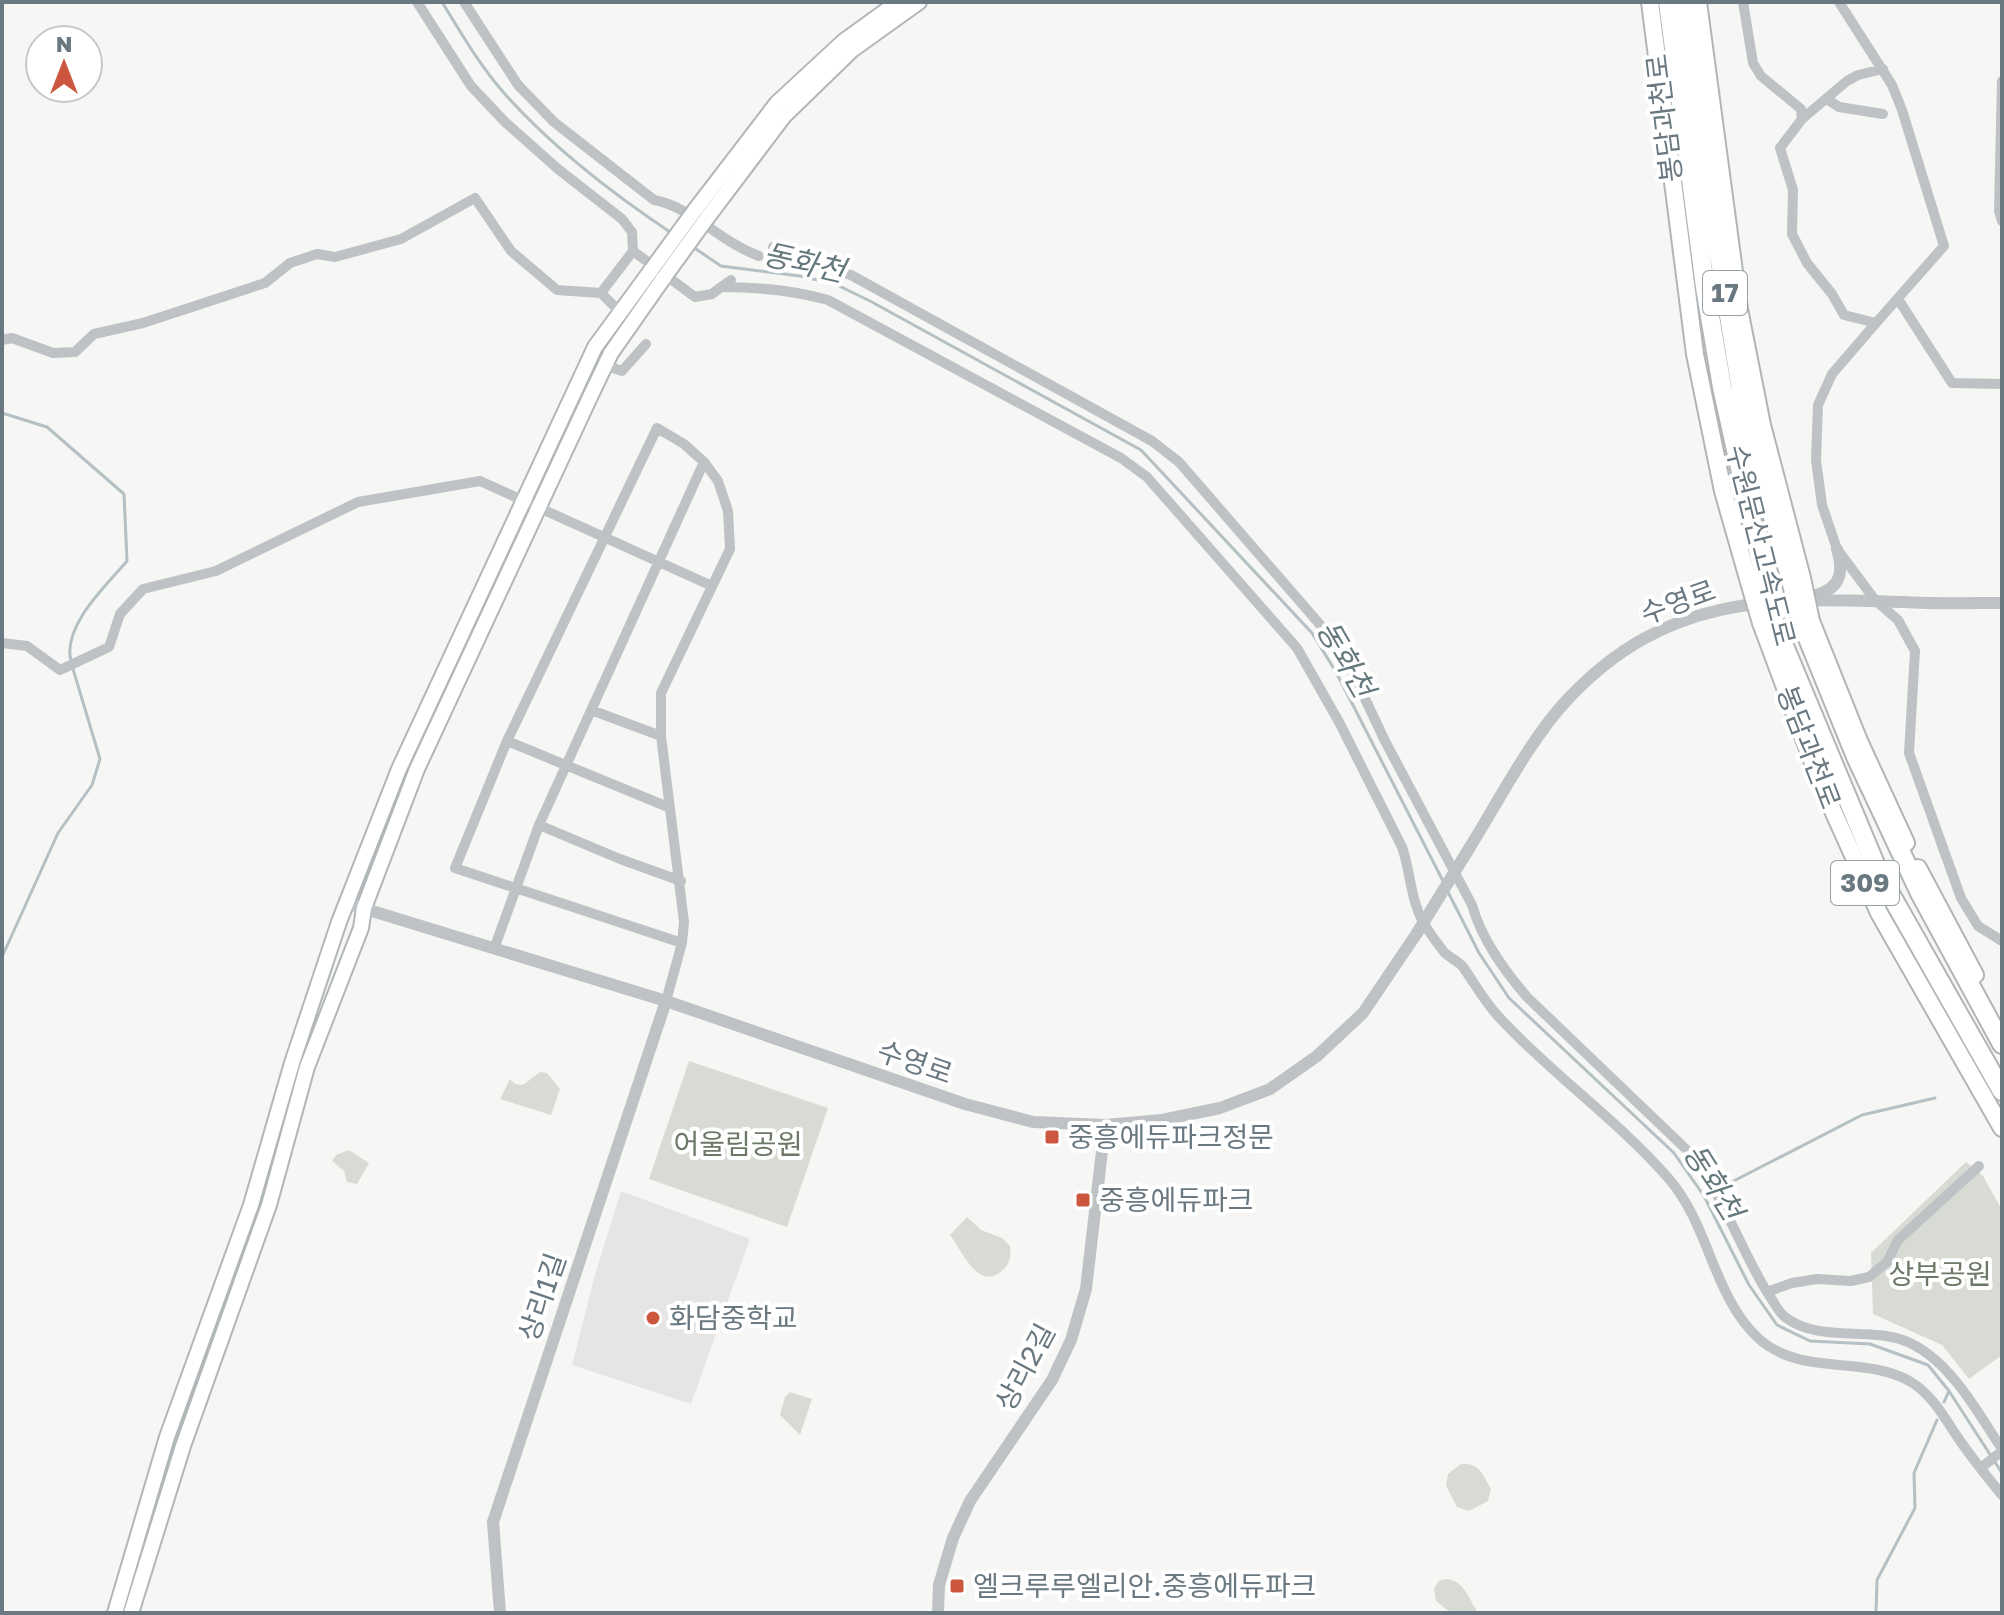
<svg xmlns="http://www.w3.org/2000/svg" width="2004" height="1615" font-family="'Golos Text','Noto Sans KR',sans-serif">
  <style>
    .built { fill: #e4e5e4 }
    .green { fill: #d7dbd4 }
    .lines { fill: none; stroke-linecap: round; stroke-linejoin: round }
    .stream { stroke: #b5c0c4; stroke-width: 3 }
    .secondary-casing { stroke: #b1b6b9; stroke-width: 18 }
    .trunk-casing { stroke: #b2b5b8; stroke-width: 20 }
    .motorway-casing { stroke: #b2b5b8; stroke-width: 22 }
    .minor { stroke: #bec2c5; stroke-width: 10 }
    .tertiary { stroke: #bec2c5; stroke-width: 12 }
    .secondary { stroke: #fff; stroke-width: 14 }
    .trunk { stroke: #fff; stroke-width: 16 }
    .motorway { stroke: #fff; stroke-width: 18 }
    .secondary-bridge-casing { stroke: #b1b6b9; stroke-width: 18; stroke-linecap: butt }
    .trunk-bridge-casing { stroke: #b2b5b8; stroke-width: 20; stroke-linecap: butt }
    .motorway-bridge-casing { stroke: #b2b5b8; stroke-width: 22; stroke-linecap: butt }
    .tertiary-bridge { stroke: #bec2c5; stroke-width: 12 }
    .secondary-bridge { stroke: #fff; stroke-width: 14 }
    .trunk-bridge { stroke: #fff; stroke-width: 16 }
    .motorway-bridge { stroke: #fff; stroke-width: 18 }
    .poi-dot { fill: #cd573e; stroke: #fff; stroke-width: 3 }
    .labels { text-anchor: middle; stroke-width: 8; stroke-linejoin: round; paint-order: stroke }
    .shield { fill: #fff; stroke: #96a0a7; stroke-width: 2 }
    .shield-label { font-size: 26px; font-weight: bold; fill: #697881 }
    .street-label { font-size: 28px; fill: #697881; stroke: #fff }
    .poi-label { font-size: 28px; fill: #697881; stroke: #fff; text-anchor: start }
    .park-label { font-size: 28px; fill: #6c7967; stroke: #fff }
    .water-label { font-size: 30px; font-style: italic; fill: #65787d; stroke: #fff }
  </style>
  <rect width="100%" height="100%" fill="#f6f6f4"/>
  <path class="built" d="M621 1191 750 1239 691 1404 572 1365 596 1271Z"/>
  <path class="green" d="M689 1061 828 1108 787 1227 649 1179Z
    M540 1072 547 1073 560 1089 551 1115 500 1099 510 1079 515 1084 523 1085Z
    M349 1150 369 1163 357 1184 347 1182 344 1171 332 1161 336 1155Z
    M1966 1162 1983 1176 2002 1210V1355L1969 1379 1942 1345 1873 1314 1871 1253Z
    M967 1217 981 1230 1002 1238 1010 1246C1011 1254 1011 1262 1004 1269 979 1294 962 1251 950 1235Z
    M790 1392 812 1399 800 1435 780 1415 785 1397Z
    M1461 1464C1479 1462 1483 1475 1491 1489L1488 1501 1469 1511 1457 1507 1446 1486 1448 1474Z
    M1446 1579C1464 1580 1469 1599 1478 1613H1451L1436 1601 1434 1588 1439 1581Z"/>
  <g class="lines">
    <path class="stream" d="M442 2C461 33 480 66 504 93 550 145 616 196 673 234
      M693 247 721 266 800 276 835 284 870 301 1141 450 1312 633 1336 672 1443 881
      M2 413 47 427 124 494 127 561C106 586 62 626 71 661
      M1448 892 1479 953 1509 998 1674 1153 1704 1196 1749 1285 1777 1325 1810 1341 1870 1344 1928 1365 1949 1391 2002 1473
      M2 957 58 833 92 785 100 759 73 669
      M1722 1187 1862 1115 1935 1098
      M1944 1402 1949 1391
      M1876 1613 1877 1580 1915 1508 1914 1473 1937 1420"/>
    <g class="secondary-casing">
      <path id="secondary" d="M695 210 777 103 844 41 898 2
        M707 218 784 116 852 50 919 2
        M115 1613 167 1437 251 1205 292 1063 339 922 399 769 595 347 652 269
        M131 1613 183 1446 269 1205 307 1067 361 928 364 908 417 769 590 397 611 353 665 276"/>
    </g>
    <g class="trunk-casing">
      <path id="trunk" d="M1650 2 1695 354 1723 491 1749 582
        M1698 2 1739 309 1762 425 1802 578
        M1811 621 1859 741 1906 843
        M1761 623 1821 784 1879 913 2002 1128
        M1918 868 1975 975"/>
    </g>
    <g class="motorway-casing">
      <path id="motorway" d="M1668 2 1705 287 1722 387 1765 581
        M1682 2 1717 242 1747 426 1791 580
        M1801 621 1857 759 1920 893 2002 1044
        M1774 622 1880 876 2002 1091"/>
    </g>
    <path class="minor" d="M417 2 471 86 505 122 558 169 622 219 632 232 633 251 695 297 712 294 721 287
      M464 2 518 85 554 122 654 200C692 207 720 242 759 256
      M1743 2 1753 63 1761 76 1801 109 1802 119 1780 148 1793 190 1792 234 1807 263 1832 294 1844 315 1876 323 1832 374 1818 405 1816 460 1822 505 1837 549 1875 600 1898 620 1915 651 1909 753 1961 898 1978 926 2002 941
      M1839 2 1892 85 1902 110 1944 246 1876 323
      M2002 81 1999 211 2002 221
      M1827 99 1839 107 1883 114
      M1802 119 1847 81 1858 75 1883 69
      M773 247 793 257 851 275 1152 441 1179 462 1342 650 1385 741 1472 905C1482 940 1504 970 1527 997L1689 1152C1723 1195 1739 1246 1767 1292L1792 1283 1817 1279 1851 1281 1869 1277 1887 1262 1898 1240 1979 1166
      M731 280 721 287C758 287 792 290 828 300L1121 458 1147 477 1297 648 1339 722 1402 847C1411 873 1410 898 1423 922 1429 932 1437 943 1444 952 1450 958 1458 961 1463 967 1475 984 1484 1001 1498 1016 1550 1073 1619 1121 1669 1179 1709 1225 1713 1295 1757 1337 1800 1378 1864 1354 1911 1382 1934 1396 1946 1421 1961 1442 1974 1461 1988 1478 2002 1495
      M601 293 633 251
      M1898 299 1952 383 2002 384
      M2 340 12 338 53 353 75 352 94 334 143 323 265 283 290 263 317 254 335 257 401 239 475 198 511 251 557 290 601 293 620 312
      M605 365 622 371 646 344
      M2 643 27 646 60 670 109 647 120 614 143 589 216 571 358 502 480 481 712 586
      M591 710 661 736
      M507 741 668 807
      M539 825 620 859 681 881
      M494 949 539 825 704 462
      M666 1001 682 943 684 922 661 736V693L730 549 728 511 718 481 704 462 684 444 657 428 507 741 455 868 682 943
      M1767 1292C1773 1300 1778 1312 1785 1317 1820 1344 1872 1325 1910 1343 1952 1363 1977 1412 2002 1449
      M1981 1468 2002 1451"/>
    <path class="tertiary" d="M1816 595C1841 588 1844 572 1837 549
      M1470 847C1498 802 1531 738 1567 700 1666 594 1771 597 1904 602 1937 604 1970 603 2002 603
      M346 903 666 1001 965 1104 1033 1122 1105 1125 1162 1120 1220 1108 1270 1089 1317 1056 1363 1013 1417 933
      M500 1613 493 1522 666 1001
      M938 1613 939 1585 953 1538 970 1501 1052 1380 1071 1340 1086 1289 1105 1125"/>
    <use href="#secondary" class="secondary"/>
    <use href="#trunk" class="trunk"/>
    <use href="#motorway" class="motorway"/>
    <g class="secondary-bridge-casing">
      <path id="secondary-bridge" d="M652 269 695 210
        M665 276 707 218"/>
    </g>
    <g class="trunk-bridge-casing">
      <path id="trunk-bridge" d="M1802 578 1811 621
        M1749 582 1761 623"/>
    </g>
    <g class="motorway-bridge-casing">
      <path id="motorway-bridge" d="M1791 580 1801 621
        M1765 581 1774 622"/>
    </g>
    <path class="tertiary-bridge" d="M1417 933 1470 847"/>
    <use href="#secondary-bridge" class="secondary-bridge"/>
    <use href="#trunk-bridge" class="trunk-bridge"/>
    <use href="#motorway-bridge" class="motorway-bridge"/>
  </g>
  <g class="poi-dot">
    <rect x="1044" y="1129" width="16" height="16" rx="4"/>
    <rect x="1075" y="1192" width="16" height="16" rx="4"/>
    <circle cx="653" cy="1318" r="8"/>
    <rect x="949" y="1578" width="16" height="16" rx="4"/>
  </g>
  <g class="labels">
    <g class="shield">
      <rect x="1703" y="271" width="44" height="44" rx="6"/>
      <rect x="1831" y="861" width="68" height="44" rx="6"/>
    </g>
    <g class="shield-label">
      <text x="1725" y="302">17</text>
      <text x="1865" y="892">309</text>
    </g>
    <g class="street-label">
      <text transform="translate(1664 118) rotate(-97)" y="10">봉담과천로</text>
      <text transform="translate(1761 545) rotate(76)" y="10">수원문산고속도로</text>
      <text transform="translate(1678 602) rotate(-20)" y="10">수영로</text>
      <text transform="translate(1809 747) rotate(69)" y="10">봉담과천로</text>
      <text transform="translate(915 1062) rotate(19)" y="10">수영로</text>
      <text transform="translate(542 1297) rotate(-71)" y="10">상리1길</text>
      <text transform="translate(1025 1367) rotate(-62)" y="10">상리2길</text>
    </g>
    <g class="poi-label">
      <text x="1068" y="1147">중흥에듀파크정문</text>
      <text x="1099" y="1210">중흥에듀파크</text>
      <text x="669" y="1328">화담중학교</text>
      <text x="973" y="1596">엘크루루엘리안.중흥에듀파크</text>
    </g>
    <g class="park-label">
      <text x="738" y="1154">어울림공원</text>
      <text x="1940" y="1284">상부공원</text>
    </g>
    <g class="water-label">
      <text transform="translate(804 263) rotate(13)" y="10">동화천</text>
      <text transform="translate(1345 659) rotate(60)" y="10">동화천</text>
      <text transform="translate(1713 1182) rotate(58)" y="10">동화천</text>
    </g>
  </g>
  <rect width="2004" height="1615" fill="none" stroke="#697881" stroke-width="8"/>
  <g transform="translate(64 64)"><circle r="38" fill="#ffffff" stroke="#c3c9cd" stroke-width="2"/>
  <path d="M0-6L14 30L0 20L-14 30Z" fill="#cd573e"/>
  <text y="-12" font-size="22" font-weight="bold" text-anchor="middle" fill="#697881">N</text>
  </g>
</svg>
